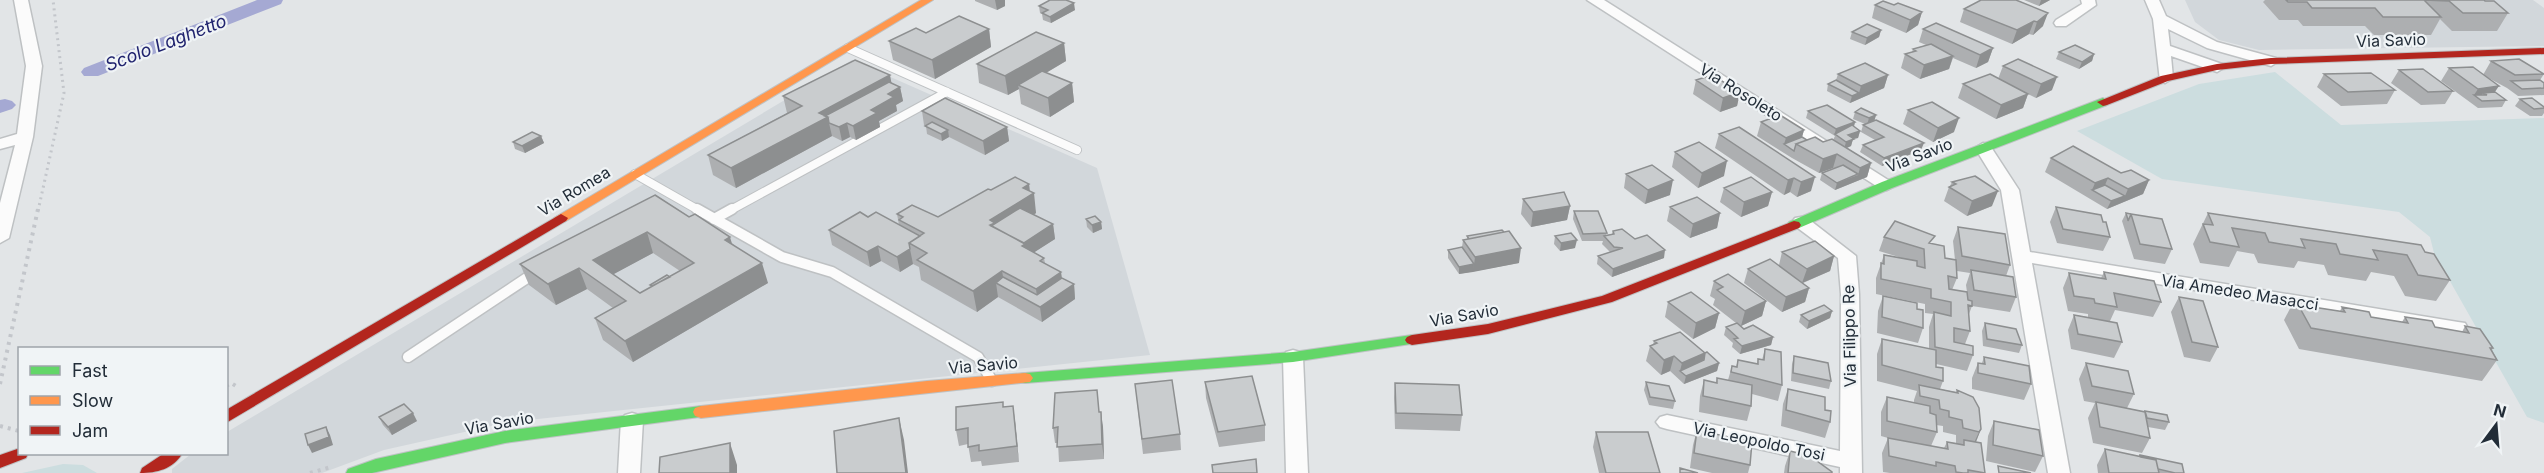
<svg xmlns="http://www.w3.org/2000/svg" width="2544" height="473" font-family="Inter,sans-serif">
  <style>
    .built { fill: #d2d7db }
    .green { fill: #ccdddf }
    .lines { fill: none; stroke-linecap: round; stroke-linejoin: round }
    .canal { fill: #a5a9d3; fill-rule: evenodd }
    .lane-far1-casing { stroke: #bec1c3; stroke-width: 10 }
    .lane-casing { stroke: #bec1c3; stroke-width: 13 }
    .street-casing { stroke: #bec1c3; stroke-width: 3 }
    .fast-casing { stroke: #bec2c4; stroke-width: 2 }
    .slow-casing { stroke: #bec2c4; stroke-width: 2 }
    .jam-casing { stroke: #bec2c4; stroke-width: 2 }
    .path-far1 { stroke: #c3c6cb; stroke-width: 3; stroke-dasharray: 2 4; stroke-linecap: butt }
    .path { stroke: #c3c6cb; stroke-width: 4; stroke-dasharray: 3 5; stroke-linecap: butt }
    .lane-far1 { stroke: #fbfbfb; stroke-width: 8 }
    .lane { stroke: #fbfbfb; stroke-width: 10 }
    .street { fill: #fbfbfb; fill-rule: evenodd }
    .fast { fill: #63d668; fill-rule: evenodd }
    .slow { fill: #ff974d; fill-rule: evenodd }
    .jam { fill: #b3261e; fill-rule: evenodd }
    .wall { fill: #adafb1; fill-rule: evenodd }
    .shaded-wall { fill: #8d8f90 }
    .building { fill: #c9ccce; stroke: #8d8f90; stroke-width: 1.5; fill-rule: evenodd }
    .labels { text-anchor: middle; stroke-width: 4.5; stroke-linejoin: round; paint-order: stroke }
    .street-label { font-size: 16px; fill: #222d38; stroke: #f0f4f6 }
    .water-label { font-size: 18px; font-style: italic; fill: #21246f; stroke: #f0f4f6 }
  </style>
  <rect width="100%" height="100%" fill="#e2e5e7"/>
  <path class="built" d="M2185 0H2533L2544 8V46L2259 50 2219 40 2195 22Z
    M852 60 1097 168 1150 355 509 422 384 450 322 473H172V469L191 454H226L227 432Z"/>
  <path class="green" d="M2275 72 2341 125 2544 118V423L2527 417 2434 253 2430 237 2399 212 2162 179 2077 131 2199 84Z
    M63 464 83 465 97 473H22Z"/>
  <g class="lines">
    <path class="canal" d="M257 0H283L281 4 98 76H84L81 72 84 68Z
      M5 99 12 101 16 105 12 109 0 113V100Z"/>
    <g class="lane-far1-casing">
      <path id="lane-far1" d="M848 48 1077 150
        M635 174 700 211
        M729 211 947 92"/>
    </g>
    <g class="lane-casing">
      <path id="lane" d="M697 209 782 257 832 272 978 357 992 381
        M714 219 732 209
        M408 357 536 272"/>
    </g>
    <g class="street-casing">
      <path id="street" d="M14 0H28L42 66 33 137 9 238 0 243V203L15 145 0 149V139L17 134 26 66Z
        M1587 0H1604L1896 185 1887 190 1881 189Z
        M2081 0H2095L2096 5 2066 26H2056L2054 23 2056 20 2082 4Z
        M2145 0H2159L2166 16 2217 42 2276 58 2279 61 2271 66 2207 48 2168 29 2170 46 2222 64 2225 67 2217 72 2171 56 2173 78 2165 83 2160 81 2153 19Z
        M1983 143 1989 144 2019 190 2030 252 2458 322 2465 323 2468 328 2465 333 2458 334 2032 263 2070 473H2048L2001 190 1975 148Z
        M1801 217 1807 218 1856 256 1859 294 1862 473H1840V467L1667 429 1660 427 1656 422 1660 417 1667 415 1840 451 1841 294 1838 258 1795 226 1792 222 1795 218Z
        M1293 350 1300 352 1303 357 1308 473H1286L1283 357 1286 352Z
        M632 413 639 415 643 420 640 473H618L621 420 625 415Z"/>
    </g>
    <g class="fast-casing">
      <path id="fast" d="M2103 98 2109 102 2107 105 1892 188 1799 228 1794 229 1787 225 1789 222 1882 182Z
        M1412 335 1417 337 1419 340 1417 343 1293 362 1025 383 1020 382 1017 378 1020 374 1025 373 1293 352Z
        M701 406 707 408 709 412 707 416 505 443 372 473H346L348 469 376 459 505 431Z"/>
    </g>
    <g class="slow-casing">
      <path id="slow" d="M921 0H933L566 221 561 222 554 218Z
        M1025 373 1030 374 1033 378 1030 382 701 418 695 416 693 412 695 408 701 406 927 381Z"/>
    </g>
    <g class="jam-casing">
      <path id="jam" d="M2544 48V54L2271 64 2217 70 2168 81 2107 105 2103 106 2097 102 2161 76 2217 64 2271 58Z
        M561 214 568 218 566 221 226 423V410Z
        M1794 221 1799 222 1801 225 1799 228 1612 302 1488 334 1412 345 1407 343 1405 340 1407 337 1412 335 1488 324 1602 296Z
        M20 448V454H28L26 458 0 468V455Z
        M163 454H182C173 469 157 473 140 473L142 468Z"/>
    </g>
    <path class="path-far1" d="M38 211 64 93 53 0"/>
    <path class="path" d="M0 384 38 209
      M226 386 231 383 236 386
      M0 426 19 431
      M310 473 331 467"/>
    <use href="#lane-far1" class="lane-far1"/>
    <use href="#lane" class="lane"/>
    <use href="#street" class="street"/>
    <use href="#fast" class="fast"/>
    <use href="#slow" class="slow"/>
    <use href="#jam" class="jam"/>
  </g>
  <path class="wall" d="M975 0H1005V6L997 10 975 1Z
    M2016 0 2043 26 2033 35 2029 34 2012 44 1960 22 1964 9Z
    M2024 0H2050L2039 6Z
    M2265 0H2484L2508 13 2497 31H2452L2440 19 2431 35H2374L2365 26H2303L2298 20H2279L2263 2Z
    M1875 5 1922 12 1918 25 1906 33 1872 18Z
    M1039 6 1075 10 1051 23 1043 20 1042 14 1040 13Z
    M989 29 991 47 935 79 893 60 889 41 926 33Z
    M1923 29 1993 48 1988 62 1976 68 1953 58 1949 69 1920 79 1901 68 1905 54 1912 52 1913 49 1926 45 1919 42Z
    M1881 30 1879 37 1865 45 1850 39 1852 32Z
    M1064 43 1066 61 1046 73 1072 83 1074 102 1050 117 1021 104 1019 89 1008 95 979 83 977 64Z
    M2059 52 2094 54 2092 61 2079 69 2056 59Z
    M2018 59 2052 90 2036 98 2028 94 2023 108 1996 119 1958 98 1963 84 1998 79 2003 66Z
    M2491 61 2544 74 2540 80 2544 83V95L2518 96 2507 88 2483 75Z
    M2449 68 2495 92 2506 100 2502 107 2478 108 2441 81Z
    M2399 70 2453 91 2445 104 2421 105 2391 83Z
    M1838 74 1888 75 1884 88 1850 103 1827 91 1828 84 1836 80Z
    M2324 74 2395 90 2387 104 2341 106 2317 87Z
    M1696 80 1740 92 1737 106 1720 112 1693 94Z
    M891 83 900 87 903 101 896 105 897 111 879 121 880 127 856 140 850 137 842 141 832 136 736 188 713 175 708 155 787 113 783 96Z
    M2520 99 2544 107V113L2542 116H2530L2515 106Z
    M1908 110 1954 132 1933 142 1903 124Z
    M922 111 1007 127 1009 141 985 155 949 137 942 141 927 134 926 126 924 125Z
    M1808 111 1855 122 1854 127 1860 131 1858 138 1853 139 1851 146 1847 148 1871 163 1867 177 1835 190 1820 180 1822 173 1834 168H1833L1819 173 1792 158 1757 136 1761 122 1804 130 1802 137 1807 140 1823 142 1833 140 1835 136 1806 118Z
    M1855 112 1876 115 1874 121 1921 150 1882 166 1860 152 1863 145 1875 140 1861 132 1863 125 1865 124 1853 119Z
    M1739 127 1811 191 1797 197 1790 192 1784 195 1715 148 1719 134Z
    M541 136 544 143 525 153 515 149 513 142Z
    M1675 152 1724 176 1698 188 1672 167Z
    M2051 158 2121 173 2149 180 2143 194 2107 209 2045 172Z
    M1626 174 1670 195 1645 204 1624 188Z
    M1952 182 1992 206 1967 216 1944 201 1949 187 1950 186Z
    M1029 184 1030 191 1036 213 1034 215 1053 224 1055 239 1034 252 1044 258 1045 263 1062 278 1074 284 1075 299 1042 322 998 297 977 312 921 280 919 267 913 264 900 272 881 261 870 267 832 245 829 230 868 217 899 225 897 214 938 217 991 190Z
    M1724 188 1772 192 1768 206 1741 217 1720 202Z
    M655 195 733 244 768 283 633 362 603 340 595 318 613 308 587 289 556 305 529 285 520 264ZM653 253 680 271 670 277 650 285 651 287 640 293 613 274Z
    M1523 199 1570 206 1567 220 1531 227 1521 214Z
    M1670 207 1720 213 1717 228 1690 238 1667 221Z
    M2056 207 2103 222 2110 237 2103 251 2057 243 2050 222Z
    M1574 211 1607 233 1606 235 1612 234 1613 231 1635 239 1664 258 1612 277 1597 264 1598 256 1610 252 1602 244 1603 241H1582L1573 219Z
    M2126 213 2131 214 2172 249 2165 264 2134 259 2122 221Z
    M2208 213 2425 252 2450 280 2436 301 2405 296 2394 276 2371 272 2366 281 2328 275 2324 265 2298 261 2294 268 2258 263 2254 254 2237 251 2229 267 2200 263 2193 244Z
    M1086 219 1101 222 1102 229 1093 233 1087 227Z
    M1958 227 2010 265 2006 276 2016 297 2010 312 1972 306 1969 314 1970 331 1965 344 1973 355 1967 371 1936 364V367L1943 381 1940 389 1956 392 1957 390 1981 429 1976 442 1984 473H1890L1883 472 1882 453 1888 438 1881 436V412L1887 397 1914 403V400L1917 391 1877 381V354L1882 339 1929 349V327L1933 314 1925 313V304L1876 294V278L1884 255 1902 258 1879 251 1884 237 1932 244 1945 258 1955 260 1953 241ZM1957 271 1970 273 1966 285 1967 292 1952 290 1957 278ZM1936 425 1943 426V432L1956 435V443L1947 442 1944 448 1931 446 1937 432Z
    M1467 236 1519 263 1459 274 1448 258V250L1462 247 1463 240 1467 239Z
    M1555 236 1575 248 1560 251 1554 244Z
    M1782 252 1834 256 1830 271 1803 283 1809 288 1805 302 1782 312 1744 283 1748 269 1779 265Z
    M2104 272 2161 302 2153 317 2115 310 2110 321 2122 342 2114 358 2071 349 2068 330 2074 315 2088 317V314L2068 311 2063 288 2069 273 2101 278Z
    M1714 281 1766 301 1762 316 1741 326 1744 329 1773 337 1771 345 1740 354 1732 347 1733 343 1724 335 1726 327 1736 323 1713 305 1715 299 1710 296Z
    M1883 296 1917 309 1923 328 1918 343 1877 333 1878 311Z
    M2179 297 2218 347 2210 362 2184 357 2171 312Z
    M2295 299 2313 307 2340 311 2342 307 2371 317 2402 322 2405 317 2435 327 2462 332 2465 326 2493 348 2492 350 2497 360 2482 381 2299 349 2284 320Z
    M1668 302 1719 313 1715 328 1693 339 1665 317Z
    M1832 311 1830 318 1807 329 1799 322 1801 315Z
    M1985 323 2022 345 2019 353 1983 346 1982 331Z
    M1654 341 1705 353 1719 363 1717 371 1684 384 1670 371 1661 375 1646 361 1650 346 1653 345Z
    M1765 349 1782 385 1778 401 1752 394 1751 406 1747 421 1699 412 1700 396 1704 380 1716 383 1717 378 1728 380 1732 366 1736 367 1738 360 1757 364 1758 359 1762 360Z
    M1794 356 1831 381 1829 389 1791 381 1792 364Z
    M1984 357 2031 384 2024 400 1972 389V378L1978 363H1982Z
    M2086 363 2134 394 2127 408 2145 412V411L2169 422 2165 430 2148 427 2150 438 2142 453 2093 443 2088 418 2095 403 2084 401 2079 379Z
    M1205 382 1265 425V441L1219 447 1206 398Z
    M1646 382 1675 401 1673 409 1649 405 1644 390Z
    M1395 383 1462 415 1460 431 1395 429 1394 398Z
    M1135 384 1180 434 1181 450 1143 454Z
    M1788 389 1825 410 1830 422 1825 438 1781 426 1783 404Z
    M1004 407 1015 421 1019 462 982 466 981 461 971 462 968 444 959 446 956 430Z
    M1099 412 1103 427 1104 459 1059 462 1058 443H1055L1053 428Z
    M379 417 417 421 392 435 383 425Z
    M1994 421 2043 456 2035 472 1986 461 1988 436Z
    M1697 430 1750 465 1748 473H1712L1690 468 1693 445Z
    M1596 432 1660 473H1599L1593 447Z
    M2105 449 2139 457 2140 455 2184 473H2098L2097 465Z
    M1790 451 1832 473H1784L1785 466Z"/>
  <path class="shaded-wall" d="M995 0H1005V6L997 10Z
    M2041 0H2050L2039 6Z
    M1074 3 1075 10 1051 23 1050 17Z
    M1922 12 1918 25 1906 33 1910 20Z
    M2048 13 2043 26 2033 35 2037 22Z
    M2034 21 2029 34 2012 44 2017 30Z
    M989 29 991 47 935 79 932 60Z
    M1881 30 1879 37 1865 45 1867 38Z
    M1064 43 1066 61 1022 87 1018 85 1019 89 1008 95 1005 76Z
    M1993 48 1988 62 1976 68 1980 55Z
    M2094 54 2092 61 2079 69 2082 62Z
    M1953 56 1949 69 1920 79 1924 65Z
    M890 75 893 91 900 87 903 101 896 105 897 111 879 121 880 127 856 140 853 126 872 115 829 123 832 136 736 188 731 168 819 113Z
    M1888 75 1884 88 1850 103 1852 96 1859 93 1861 86Z
    M2057 77 2052 90 2036 98 2041 84Z
    M1072 83 1074 102 1050 117 1048 98Z
    M2499 86 2490 99 2487 95 2483 93 2479 99 2474 95 2478 89Z
    M1740 92 1737 106 1720 112 1723 98Z
    M2028 94 2023 108 1996 119 2001 105Z
    M1876 115 1874 122 1867 125 1869 118Z
    M1959 118 1954 132 1933 142 1938 128Z
    M1855 122 1853 129 1835 134 1834 136 1836 129Z
    M847 123 850 137 842 141 839 127Z
    M1007 127 1009 141 985 155 983 141Z
    M948 130 949 137 942 141 941 134Z
    M1804 130 1800 144H1784L1786 138Z
    M1860 131 1858 138 1853 139 1851 146 1844 149 1848 135Z
    M541 136 544 143 525 153 522 146Z
    M1924 143 1921 150 1882 166 1884 158Z
    M1837 154 1833 168 1819 173 1823 159Z
    M1727 161 1724 176 1698 188 1702 173Z
    M1871 163 1867 177 1835 190 1837 183 1858 175 1860 168Z
    M1815 177 1811 191 1797 197 1801 182Z
    M1794 178 1790 192 1784 195 1788 180Z
    M2108 178 2102 192 2092 190 2095 183Z
    M1673 180 1670 195 1645 204 1648 190Z
    M2149 180 2143 194 2107 209 2111 201 2125 196 2128 189Z
    M1029 184 1030 195 1034 193 1036 213 1000 236 991 225 990 220 1023 188Z
    M1998 191 1992 206 1967 216 1972 201Z
    M1772 192 1768 206 1741 217 1744 202Z
    M1570 206 1567 220 1531 227 1533 212Z
    M1720 213 1717 228 1690 238 1693 224Z
    M1101 222 1102 229 1093 233 1092 225Z
    M1053 224 1055 239 1027 257 1019 246Z
    M647 232 653 253 601 281 593 260Z
    M730 237 736 257 725 240Z
    M1577 240 1575 248 1560 251 1561 243Z
    M878 246 881 261 870 267 867 252Z
    M1521 248 1519 263 1473 272 1475 257Z
    M910 249 913 264 900 272 897 257Z
    M1665 250 1664 258 1612 277 1613 269Z
    M1834 256 1830 271 1802 283 1807 269Z
    M762 263 768 283 633 362 625 341Z
    M1474 264 1473 272 1459 274V267Z
    M579 268 587 289 556 305 548 284Z
    M1002 271 1005 287 996 283 998 297 977 312 973 291Z
    M1061 272 1064 291 1074 284 1075 299 1042 322 1040 307 1038 306 1036 289Z
    M1809 288 1805 302 1782 312 1786 297Z
    M1766 301 1762 316 1741 326 1745 311Z
    M1832 311 1830 318 1807 329 1809 321Z
    M1719 313 1715 328 1693 339 1696 323Z
    M1773 337 1771 345 1740 354 1742 346Z
    M1705 353 1702 368 1680 371 1682 363Z
    M1674 356 1670 371 1661 375 1664 360Z
    M1719 363 1717 371 1684 384 1686 376Z
    M1013 406 1015 421 1019 462 1017 446Z
    M1101 412 1103 427 1104 459 1102 444Z
    M413 413 417 421 392 435 388 427Z
    M899 418 904 440 908 473H906Z
    M326 427 330 435 333 445 312 453 308 445Z
    M1981 429 1975 444 1972 447 1979 432Z
    M730 443 737 465V473H730Z"/>
  <path class="building" d="M1050 0H1066L1074 3 1050 17 1042 13 1048 10 1039 6Z
    M1981 0H2016L2048 13 2037 22 2034 21 2017 30 1964 9Z
    M2286 0H2484L2485 1H2494L2508 13H2463L2449 1 2424 0 2441 17H2383L2375 8H2312L2307 2H2288Z
    M1883 1 1894 5 1898 3 1922 12 1910 20 1875 5Z
    M959 16 989 29 932 60 889 41 916 28 926 33Z
    M1936 23 1993 48 1980 55 1923 29Z
    M1867 24 1881 30 1867 38 1852 32Z
    M1036 32 1064 43 1005 76 977 64Z
    M1931 44 1953 56 1924 65 1905 54 1916 51 1913 49Z
    M2075 45 2094 54 2082 62 2059 52Z
    M2018 59 2057 77 2041 84 2003 66Z
    M2519 59 2544 74 2515 75 2491 61Z
    M855 60 890 75 819 113 828 117 731 168 708 155 802 106 783 96Z
    M1865 63 1888 75 1861 86 1838 74Z
    M2473 67 2499 86 2478 89 2449 68Z
    M2423 69 2453 91 2428 92 2399 70Z
    M1042 71 1072 83 1048 98 1018 85Z
    M2371 73 2395 90 2348 92 2324 74Z
    M1990 74 2028 94 2001 105 1963 84Z
    M1712 75 1740 92 1723 98 1696 80Z
    M1836 80 1859 93 1852 96 1828 84Z
    M2540 80 2544 83V88L2522 89 2511 81Z
    M889 82 900 87 888 94 894 97 871 110 877 113 853 126 847 123 839 127 829 123 828 117 825 116Z
    M2495 92 2506 100 2482 101 2474 95H2487L2483 93Z
    M945 98 1007 127 983 141 922 111Z
    M2532 98 2544 107V108L2534 109 2520 99Z
    M1932 102 1959 118 1938 128 1908 110Z
    M1827 105 1855 122 1836 129 1808 111Z
    M1861 108 1876 115 1869 118 1855 112Z
    M1780 115 1804 130 1786 138 1761 122Z
    M1876 120 1924 143 1884 158 1863 145 1884 137 1863 125Z
    M932 122 948 130 941 134 925 126Z
    M1852 125 1860 131 1848 135 1854 139 1846 142 1835 134Z
    M1739 127 1815 177 1801 182 1794 178 1788 180 1719 134Z
    M532 132 541 136 522 146 513 142Z
    M1802 137 1807 140 1796 144 1794 151 1784 144Z
    M1815 137 1823 142 1832 139 1871 163 1860 168 1837 154 1823 159 1796 144Z
    M1699 142 1727 161 1702 173 1675 152Z
    M2073 146 2121 173 2131 170 2149 180 2128 189 2108 178 2095 183 2051 158Z
    M1652 165 1673 180 1648 190 1626 174Z
    M1843 165 1858 174 1837 183 1822 173Z
    M1975 176 1998 191 1972 201 1949 187 1956 184 1952 182Z
    M1015 177 1029 184 1023 188 1034 193 990 220 995 223 990 225 1025 244 1022 246 1044 258 1040 261 1061 272 1036 289 1002 271 973 291 917 260 927 253 909 243 924 233 899 220 903 217 897 214 912 205 938 217 988 189 991 190Z
    M1751 177 1772 192 1744 202 1724 188Z
    M2105 185 2125 196 2111 201 2092 190Z
    M1564 192 1570 206 1533 212 1523 199Z
    M655 195 689 217 695 214 730 237 725 240 762 263 625 341 595 318 626 301 579 268 548 284 520 264ZM647 232 694 263 640 293 593 260Z
    M1697 197 1720 213 1693 224 1670 207Z
    M2056 207 2101 215 2103 222H2106L2110 237 2063 229Z
    M1020 208 1053 224 1024 243 991 226Z
    M1574 211H1598L1607 233 1583 234Z
    M860 212 868 217 876 212 920 236 909 243 910 249 897 257 878 246 867 252 829 230Z
    M2126 213 2131 214 2128 221V220Z
    M2208 213 2421 245 2425 252 2434 254 2450 280 2418 275 2407 255 2373 250 2378 260 2340 254 2336 244 2301 239 2305 248 2269 242 2265 233 2232 228 2239 247 2210 242 2203 224 2213 225Z
    M2131 214 2162 219 2172 249 2140 244Z
    M1095 216 1101 222 1092 225 1086 219Z
    M1895 221 1935 236 1929 243 1944 246 1945 258 1956 260 1957 278 1948 276 1949 289 1967 292 1968 300 1972 301V306L1968 305 1970 331 1954 328V342L1973 346V355L1935 347 1934 312 1951 316V302L1931 298V289L1881 279V263L1884 264V255L1917 261V266L1925 268 1924 249 1884 237Z
    M1958 227 2005 234 2010 265 1962 256Z
    M1622 229 1635 239 1647 235 1665 250 1613 269 1598 256 1623 248 1614 247 1604 236 1614 234 1613 231Z
    M1502 230 1504 232 1469 239 1467 236Z
    M1509 231 1521 248 1475 257 1463 240Z
    M1571 233 1577 240 1561 243 1555 236Z
    M1815 241 1834 256 1807 269 1782 252Z
    M1462 247 1474 264 1459 267 1448 250Z
    M1770 259 1809 288 1786 297 1748 269Z
    M1971 270 2013 277 2016 297 1974 290Z
    M2104 272 2154 281 2161 302 2114 293 2117 307 2095 303 2094 299 2074 296 2069 273 2106 279Z
    M1728 274 1766 301 1745 311 1717 290 1723 287 1714 281Z
    M667 275 670 277 652 286 650 285Z
    M1003 277 1037 295 1062 278 1074 284 1040 307 996 283Z
    M1691 292 1719 313 1696 323 1668 302Z
    M1883 296 1917 303V309L1923 310V328L1882 317Z
    M2179 297 2203 301 2218 347 2192 342Z
    M2295 299 2310 301 2313 307 2345 312 2342 307 2369 312 2371 317 2408 323 2405 317 2432 321 2435 327 2469 333 2465 326 2480 329 2493 348H2490L2497 360 2311 328Z
    M1824 305 1832 311 1809 321 1801 315Z
    M2074 315 2117 323 2122 342 2078 334Z
    M1737 323 1744 329 1753 325 1773 337 1742 346 1734 339 1738 338 1726 327Z
    M1985 323 2016 329 2022 345 1987 339Z
    M1680 332 1705 353 1682 363 1674 356 1664 360 1650 346 1657 343 1654 341Z
    M1882 339 1936 350V367L1943 368V381L1882 365Z
    M1765 349 1781 352 1782 385 1731 372 1732 366 1737 367 1738 360 1758 364V359L1764 360Z
    M1707 352 1719 363 1686 376 1680 371 1704 360 1705 353Z
    M1794 356 1828 363 1831 381 1793 373Z
    M1984 357 2029 366 2031 384 1978 373V363L1985 364Z
    M2086 363 2128 371 2134 394 2092 386Z
    M1252 376 1265 425 1218 432 1205 382Z
    M1717 378 1752 385 1751 406 1703 396 1704 380 1717 383Z
    M1172 380 1180 434 1142 439 1135 384Z
    M1646 382 1669 386 1675 401 1650 397Z
    M1395 383 1459 385 1462 415 1396 413Z
    M1919 385 1958 393 1957 390 1973 397 1979 408 1981 429 1979 432 1963 428 1962 420 1949 417V411L1940 409 1939 400 1920 396Z
    M1788 389 1825 397V410L1831 411 1830 422 1786 410Z
    M1097 390 1099 412H1101L1102 444 1057 447 1058 427 1053 428 1055 393Z
    M1887 397 1930 406V413L1936 415 1937 432 1887 421Z
    M1003 402V407L1013 406 1017 446 979 451V445L968 447V428L956 430V407Z
    M2096 402 2145 412 2150 438 2100 427Z
    M404 404 413 413 388 427 379 417Z
    M2145 411 2167 415 2169 422 2147 418Z
    M899 418 906 473H837L834 431Z
    M1994 421 2039 430 2043 456 1993 445Z
    M326 427 329 437 308 445 305 434Z
    M1697 430 1752 442 1750 465 1694 453Z
    M1596 432H1648L1660 473H1606Z
    M1888 438 1948 449 1947 442 1964 445V440L1981 443 1985 473 1968 470V473H1963L1956 472 1955 466 1936 462V466L1889 456Z
    M730 443V473H659L660 457Z
    M2105 449 2156 460 2159 473H2109Z
    M1790 451 1810 456 1832 472V473H1788Z
    M2140 455 2182 464 2184 473H2175L2158 469 2156 460 2140 457Z
    M1256 459 1257 473H1213L1212 465Z
    M1998 466 2031 473H1999Z
    M1680 468 1698 473H1680Z"/>
  <g class="labels">
    <g class="street-label">
      <text transform="translate(2391 40) rotate(-2)" y="6">Via Savio</text>
      <text transform="translate(1741 92) rotate(32)" y="6">Via Rosoleto</text>
      <text transform="translate(1919 155) rotate(-21)" y="6">Via Savio</text>
      <text transform="translate(574 191) rotate(-31)" y="6">Via Romea</text>
      <text transform="translate(2240 292) rotate(9)" y="6">Via Amedeo Masacci</text>
      <text transform="translate(1464 315) rotate(-10)" y="6">Via Savio</text>
      <text transform="translate(1849 336) rotate(-91)" y="6">Via Filippo Re</text>
      <text transform="translate(983 365) rotate(-5)" y="6">Via Savio</text>
      <text transform="translate(499 423) rotate(-10)" y="6">Via Savio</text>
      <text transform="translate(1759 441) rotate(12)" y="6">Via Leopoldo Tosi</text>
    </g>
    <g class="water-label">
      <text transform="translate(166 43) rotate(-21)" y="6">Scolo Laghetto</text>
    </g>
  </g>
  <rect x="18" y="347" width="210" height="108" fill="#f0f4f6" stroke="#9ea4aa" stroke-width="1.5"/>
  <rect x="30" y="366" width="30" height="9" fill="#63d668" stroke="#9ea4aa" stroke-width="1.5"/>
  <text x="72" y="377" font-size="18" fill="#222d38">Fast</text>
  <rect x="30" y="396" width="30" height="9" fill="#ff974d" stroke="#9ea4aa" stroke-width="1.5"/>
  <text x="72" y="407" font-size="18" fill="#222d38">Slow</text>
  <rect x="30" y="426" width="30" height="9" fill="#b3261e" stroke="#9ea4aa" stroke-width="1.5"/>
  <text x="72" y="437" font-size="18" fill="#222d38">Jam</text>
  <g transform="translate(2496 425) rotate(16)" stroke="#f0f4f6" stroke-width="4.5" paint-order="stroke">
  <path d="M0-4.5L10 22L0 15L-10 22Z" fill="#222d38"/>
  <text y="-9" font-size="16" font-weight="bold" text-anchor="middle" fill="#222d38">N</text>
  </g>
</svg>
